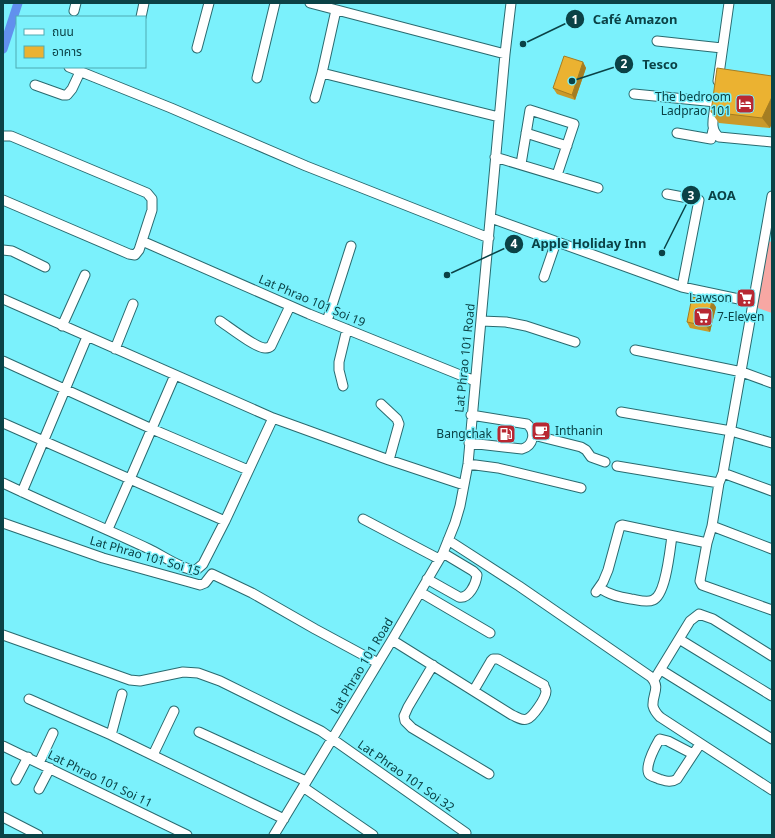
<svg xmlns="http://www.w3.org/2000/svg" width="775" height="838" font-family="'Noto Sans','Noto Sans Thai',sans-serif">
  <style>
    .green { fill: #f7a7a3 }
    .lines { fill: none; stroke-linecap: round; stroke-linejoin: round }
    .canal { stroke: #6190ee; stroke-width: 9 }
    .minor-casing { stroke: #2a6a6f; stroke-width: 11 }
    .minor { stroke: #fff; stroke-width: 9 }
    .wall { fill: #ca992a }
    .shaded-wall { fill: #a47d22 }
    .building { fill: #ebb231; stroke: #a47d22 }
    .labels { text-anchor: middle; stroke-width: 3; stroke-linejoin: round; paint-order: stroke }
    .poi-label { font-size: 12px; fill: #0b4246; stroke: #7bf1fc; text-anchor: end }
    .street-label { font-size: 12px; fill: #0b4246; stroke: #7bf1fc }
    .leader { fill: none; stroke: #0b4246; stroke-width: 1.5 }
    .callout-dot { fill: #0b4246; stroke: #7bf1fc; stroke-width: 1.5 }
    .mark-label { font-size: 12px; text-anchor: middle; font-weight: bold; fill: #fff }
    .callout-label { font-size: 13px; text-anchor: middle; font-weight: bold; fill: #0b4246; stroke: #7bf1fc; stroke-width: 3; stroke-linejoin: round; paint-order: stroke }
  </style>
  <rect width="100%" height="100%" fill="#7bf1fc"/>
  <path class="green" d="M768 241 772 242V313L755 307Z"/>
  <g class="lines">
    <path class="canal" d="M3 49 18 3"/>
    <g class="minor-casing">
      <path id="minor" d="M310 3 505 54
        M336 10 322 73 499 117
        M74 11 76 3
        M141 17 144 3
        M657 41 722 48
        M197 48 209 3
        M69 67 171 108 306 166 489 238
        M257 78 275 3
        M718 81 729 3
        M35 85 63 95H67L72 89 80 72
        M634 94 716 102
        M315 98 322 73
        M715 105C714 117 709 129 719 137L772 142
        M526 133 567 146
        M677 133 711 139 713 130
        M3 136H11L147 193 152 199V210L139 250 135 255 129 254 3 200
        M495 157 598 188
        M521 164 530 110 574 124 557 175
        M667 194 699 200 682 287
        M772 196 723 473 719 483 712 526 707 543 700 581 702 585 772 610
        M491 218 682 287 753 302
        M142 241 309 314 475 381
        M3 250 12 251 45 267
        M544 277 556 242
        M3 299 273 418 389 460 464 485
        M220 321C229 327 256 348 265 348 267 348 270 347 271 346L290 306
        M327 321 351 246
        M481 321 506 322 526 326 575 342
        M62 326 85 275
        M115 349 133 304
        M635 350 742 372 772 383
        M3 361 152 429 248 470
        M343 386 339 370V362L347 329
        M381 404 397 419 399 424 389 460
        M621 412 731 431 772 443
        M3 423 225 521
        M533 435 581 447 586 450 591 457 605 462
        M469 443 522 449C533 446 537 432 527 424L471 415
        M468 464 498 468 581 488
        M617 466 719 483
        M723 473 772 491
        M3 483C51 506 100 526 149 549 162 555 182 570 196 570L203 564 225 521 273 418
        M22 492 87 337
        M363 519 439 559
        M3 523 103 558 200 585 205 583 212 574 252 593 315 629 378 663
        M712 526 772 549
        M108 529 130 479 175 375
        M448 540 519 586 651 677C661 688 652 694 653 706 654 710 657 714 660 717L772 790
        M427 579 459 597C469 599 476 584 477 575L473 571 443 553
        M600 588C609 595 620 597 631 599 638 600 647 603 653 600 666 595 670 549 672 536
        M420 592 490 633
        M596 592 603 582 608 570 620 526 622 525 707 543
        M3 635 130 680 140 681 183 672 198 673 220 681 321 731 466 833
        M679 639 772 696
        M392 640 512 715C517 717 522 721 527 719 533 717 546 698 546 691 546 689 544 687 544 685L498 659H493L491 661 474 690
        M433 665 408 707 404 716 405 721 412 728 489 774
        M661 670 772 739
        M654 680 690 621 699 614 713 619 772 656
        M29 699 111 735 284 819
        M199 732 306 781
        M111 735 122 694
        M3 746 187 835
        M693 754 668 741 660 739 659 740C655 747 643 769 650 775 653 777 657 778 659 779 666 781 671 783 677 779L700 744
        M153 755 174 711
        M39 763 53 733
        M16 780 28 757
        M303 787 373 835
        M39 789 50 768
        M3 817 38 835
        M274 835 392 640 443 553 455 523 460 506 468 464 505 54 511 3"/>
    </g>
    <use href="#minor" class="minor"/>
  </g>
  <path class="wall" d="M583 62 586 68 575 100 557 94 553 88Z
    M772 76 770 128 719 123 711 112Z
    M716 307 710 332 690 328 687 322Z"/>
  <path class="shaded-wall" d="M583 62 586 68 575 100 572 95Z
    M772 97V124L770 128 762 118Z
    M712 301 716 307 710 332 706 326Z"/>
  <path class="building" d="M564 56 583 62 572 95 553 88Z
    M717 68 772 76V97L762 118 711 112Z
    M692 297 712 301 706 326 687 322Z"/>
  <defs>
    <g id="hotel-square" transform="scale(1)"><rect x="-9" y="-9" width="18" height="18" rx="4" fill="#b82832" stroke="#7bf1fc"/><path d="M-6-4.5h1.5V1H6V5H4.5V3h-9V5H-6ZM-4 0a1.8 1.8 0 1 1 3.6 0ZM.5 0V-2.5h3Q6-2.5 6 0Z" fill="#fff"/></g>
    <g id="supermarket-square" transform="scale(1)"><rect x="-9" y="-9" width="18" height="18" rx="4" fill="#b82832" stroke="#7bf1fc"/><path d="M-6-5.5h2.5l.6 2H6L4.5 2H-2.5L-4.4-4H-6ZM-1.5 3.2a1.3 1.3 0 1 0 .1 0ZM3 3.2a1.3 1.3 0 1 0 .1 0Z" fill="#fff"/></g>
    <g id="cafe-square" transform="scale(1)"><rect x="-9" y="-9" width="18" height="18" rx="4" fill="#b82832" stroke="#7bf1fc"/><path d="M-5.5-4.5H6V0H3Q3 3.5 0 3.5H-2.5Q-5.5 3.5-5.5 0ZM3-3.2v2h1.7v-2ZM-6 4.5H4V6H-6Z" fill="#fff"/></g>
    <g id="fuel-square" transform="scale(1)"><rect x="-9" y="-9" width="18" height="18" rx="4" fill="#b82832" stroke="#7bf1fc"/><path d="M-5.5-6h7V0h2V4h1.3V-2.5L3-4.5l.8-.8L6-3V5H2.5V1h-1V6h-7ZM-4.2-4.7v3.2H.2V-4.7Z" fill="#fff"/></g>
  </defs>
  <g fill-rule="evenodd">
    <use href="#hotel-square" x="745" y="104"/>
    <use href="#supermarket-square" x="746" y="298"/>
    <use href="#supermarket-square" x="703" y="317"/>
    <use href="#cafe-square" x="541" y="431"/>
    <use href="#fuel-square" x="506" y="434"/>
  </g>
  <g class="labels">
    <g class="poi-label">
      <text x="731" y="101">The bedroom<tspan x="731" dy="14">Ladprao 101</tspan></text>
      <text x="732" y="302">Lawson</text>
      <text x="717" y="321" text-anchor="start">7-Eleven</text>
      <text x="555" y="435" text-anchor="start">Inthanin</text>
      <text x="492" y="438">Bangchak</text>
    </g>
    <g class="street-label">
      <text transform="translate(312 301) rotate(23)" y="4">Lat Phrao 101 Soi 19</text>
      <text transform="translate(465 358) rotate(-84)" y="4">Lat Phrao 101 Road</text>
      <text transform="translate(145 556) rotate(16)" y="4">Lat Phrao 101 Soi 15</text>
      <text transform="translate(362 666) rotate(-59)" y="4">Lat Phrao 101 Road</text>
      <text transform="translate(406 776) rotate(35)" y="4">Lat Phrao 101 Soi 32</text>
      <text transform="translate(100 779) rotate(26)" y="4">Lat Phrao 101 Soi 11</text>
    </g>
  </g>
  <path class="leader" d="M523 44L575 19M572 81L624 64M662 253L691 195M447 275L514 244"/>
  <g class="callout-dot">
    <circle cx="523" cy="44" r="4"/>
    <circle cx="572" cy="81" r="4"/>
    <circle cx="662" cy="253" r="4"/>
    <circle cx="447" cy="275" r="4"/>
    <circle cx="575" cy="19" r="10"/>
    <circle cx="624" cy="64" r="10"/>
    <circle cx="691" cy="195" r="10"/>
    <circle cx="514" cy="244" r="10"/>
  </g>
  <g class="mark-label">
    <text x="575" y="24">1</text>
    <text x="624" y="68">2</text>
    <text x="691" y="200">3</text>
    <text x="514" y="248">4</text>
  </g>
  <g class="callout-label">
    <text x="635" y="24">Café Amazon</text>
    <text x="660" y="69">Tesco</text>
    <text x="722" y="200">AOA</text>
    <text x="589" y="248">Apple Holiday Inn</text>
  </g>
  <rect width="775" height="838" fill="none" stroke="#0b4246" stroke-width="8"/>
  <rect x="16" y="16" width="130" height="52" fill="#7bf1fc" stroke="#4eabb3"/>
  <rect x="24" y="29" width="20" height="6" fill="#ffffff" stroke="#4eabb3"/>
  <text x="52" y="36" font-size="12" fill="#0b4246">ถนน</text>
  <rect x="24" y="46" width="20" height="12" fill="#ebb231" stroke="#4eabb3"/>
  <text x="52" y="56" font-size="12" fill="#0b4246">อาคาร</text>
</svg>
